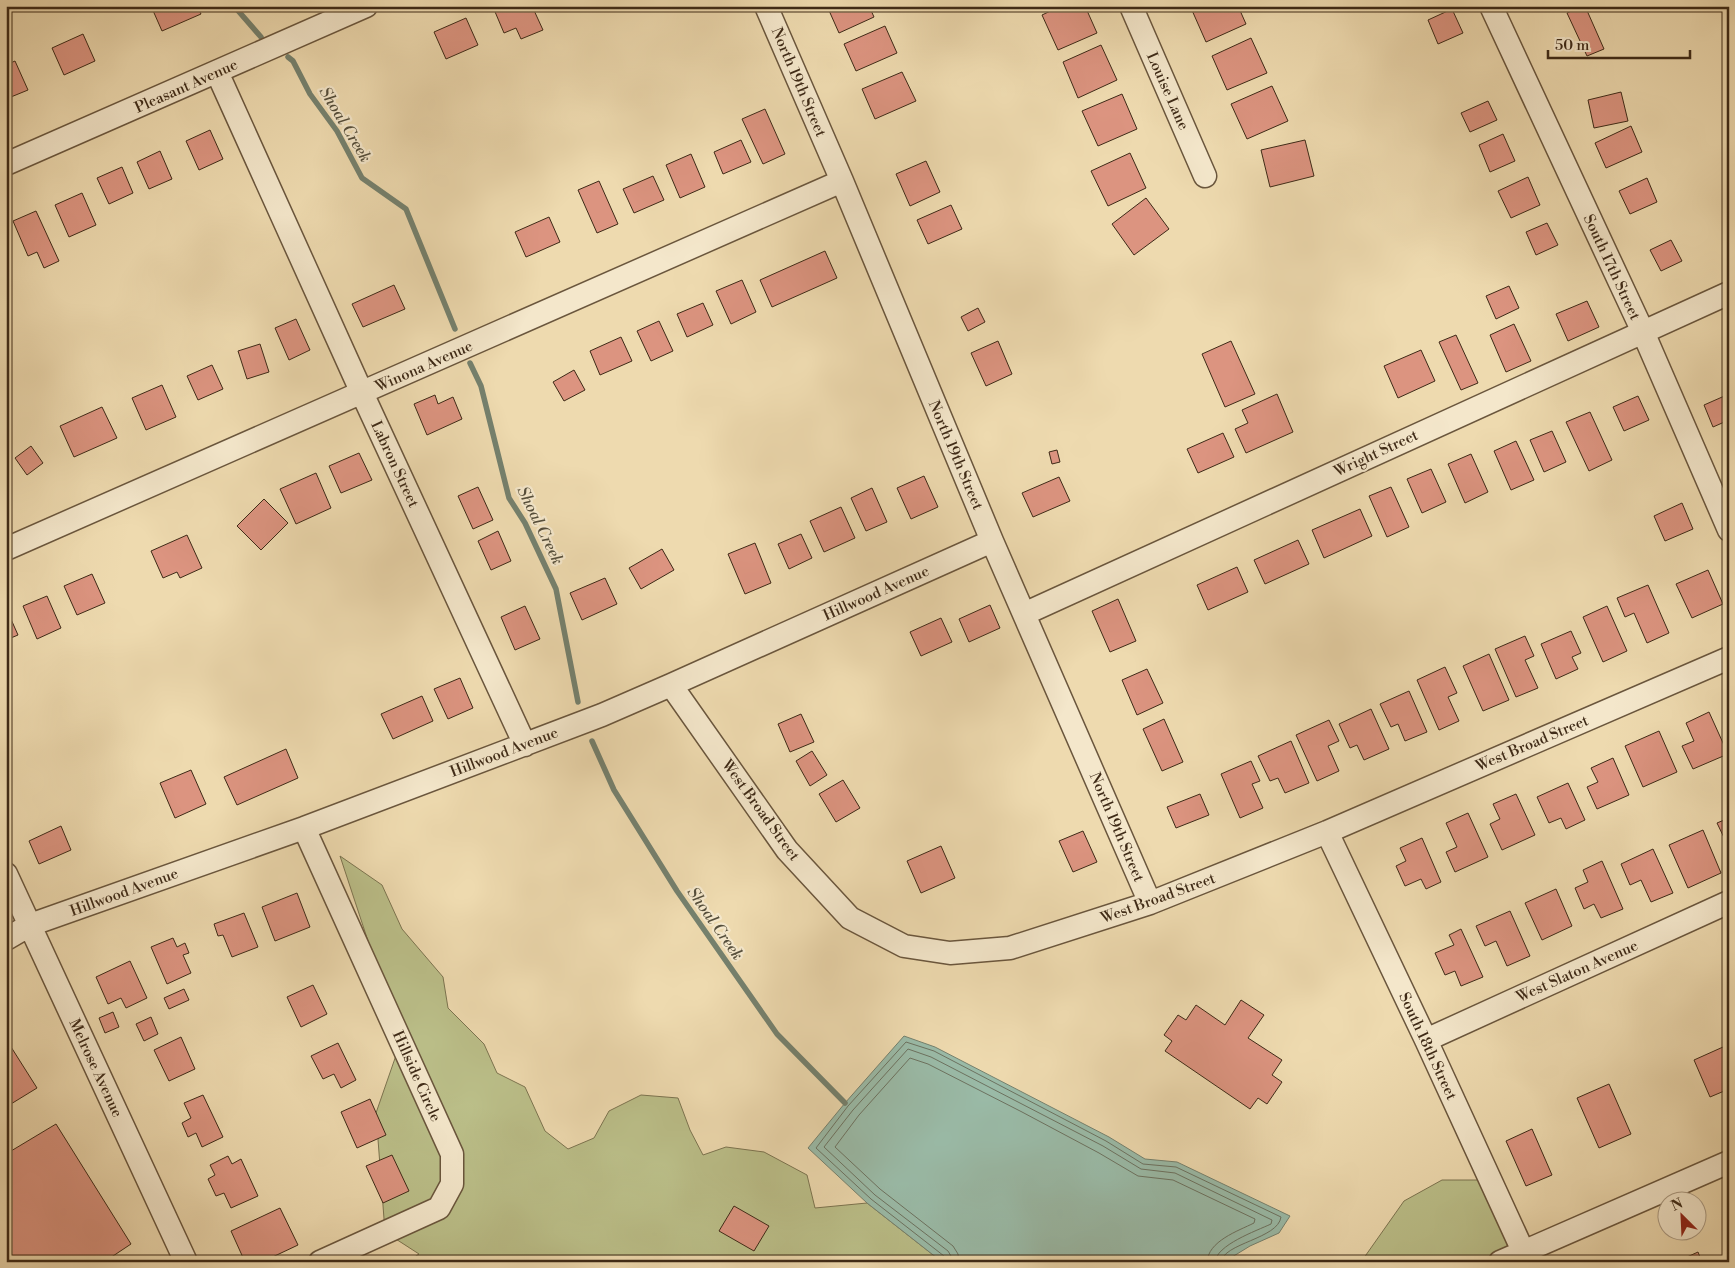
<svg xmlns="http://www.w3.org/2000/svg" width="1735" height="1268" font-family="'Libre Bodoni',serif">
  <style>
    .green { fill: #bbbf89; stroke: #7c7450 }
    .water { fill: #9abba8; stroke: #75816e }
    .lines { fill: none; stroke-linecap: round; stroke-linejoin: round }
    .shore { stroke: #6c7260; stroke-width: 1 }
    .stream { stroke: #75816e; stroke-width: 5.5 }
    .building { fill: #dc9480; stroke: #3e2a17 }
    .minor-casing { stroke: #6a563d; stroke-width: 25 }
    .minor { stroke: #f4e7cb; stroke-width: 22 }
    .labels { text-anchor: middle; stroke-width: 4.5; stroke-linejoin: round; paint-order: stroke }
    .street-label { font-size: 15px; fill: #3e2a17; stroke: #f4e7cb }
    .water-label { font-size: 16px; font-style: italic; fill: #554e3b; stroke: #f4e7cb }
  </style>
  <rect width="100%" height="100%" fill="#eedaaf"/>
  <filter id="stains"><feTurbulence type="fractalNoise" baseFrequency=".004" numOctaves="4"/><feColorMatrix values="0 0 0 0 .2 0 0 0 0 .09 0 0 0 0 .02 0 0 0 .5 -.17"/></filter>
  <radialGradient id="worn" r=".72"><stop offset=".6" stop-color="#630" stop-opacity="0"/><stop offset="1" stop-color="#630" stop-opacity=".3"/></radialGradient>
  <path class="green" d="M340 856 382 885 402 929 443 977 448 1008 484 1044 497 1073 525 1087 545 1131 568 1149 594 1138 609 1111 641 1095 678 1098 690 1130 703 1155 726 1147 764 1152 807 1175 815 1208 867 1203 937 1258 946 1262H407L419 1254 385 1232 376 1113 401 1041Z
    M1442 1180H1489L1523 1252 1500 1262H1361L1404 1201Z"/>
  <path class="water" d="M904 1036 935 1047 1109 1137 1145 1159 1177 1162 1290 1216 1279 1233 1250 1246 1224 1262H946L937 1258 867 1203 808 1148 845 1103Z"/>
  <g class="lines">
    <path class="shore" d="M945 1262 944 1256 871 1199 816 1148 848 1106 906 1042 934 1051 1106 1141 1143 1164 1176 1167 1281 1217C1278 1239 1223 1243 1221 1262
      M952 1262 951 1256 948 1251 875 1195 824 1147 853 1110 908 1049 931 1057 1103 1146 1141 1169 1175 1173 1272 1220 1271 1224C1256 1231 1216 1245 1215 1262
      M959 1262 958 1254 953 1246 880 1189 835 1147 859 1115 910 1058 928 1064 1022 1112 1099 1153 1138 1176 1173 1180 1255 1219 1254 1223C1238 1231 1208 1241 1207 1262"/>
    <path class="stream" d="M234 6 261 37
      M288 57 293 61 310 94 337 131 362 178 406 209 455 329
      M470 363 481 386 509 498 525 523 556 589 578 702
      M592 741 614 790 677 891 777 1034 845 1103"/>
  </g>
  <path class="building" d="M151 6H197L201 14 162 31Z
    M496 6H532L543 30 521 39 516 28 504 33 493 7Z
    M827 6H869L874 17 839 33Z
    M1061 6H1085L1097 33 1058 50 1042 15Z
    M1194 6H1238L1246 24 1206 42 1191 8Z
    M1583 6H1585L1604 49 1587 56 1567 13Z
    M1452 9 1463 33 1438 44 1428 20Z
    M466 18 478 45 446 59 434 32Z
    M885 26 897 53 856 71 844 44Z
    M83 34 95 61 64 75 52 48Z
    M1251 38 1267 73 1227 90 1212 56Z
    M1101 45 1117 80 1078 98 1063 62Z
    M15 61 28 90 6 99V65Z
    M902 72 916 101 875 119 862 89Z
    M1272 86 1288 121 1247 139 1231 104Z
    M1621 92 1628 121 1594 128 1588 100Z
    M1122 94 1137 129 1098 146 1082 111Z
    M1488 101 1497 120 1470 132 1461 113Z
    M765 109 785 154 763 164 742 119Z
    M1631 126 1642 152 1606 168 1595 143Z
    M210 130 223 159 199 170 186 141Z
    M1503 134 1515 161 1490 172 1479 145Z
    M741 140 751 162 723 174 714 152Z
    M1305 140 1314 176 1270 187 1261 150Z
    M160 151 172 179 149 189 137 162Z
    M1130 153 1146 188 1108 206 1091 171Z
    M691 154 705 187 680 198 666 165Z
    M926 161 940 192 910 206 896 174Z
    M122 167 133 193 109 204 97 178Z
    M653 176 664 200 634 213 623 189Z
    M1528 177 1540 205 1511 218 1498 191Z
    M1647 178 1657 202 1630 214 1619 191Z
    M599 181 618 224 597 233 578 190Z
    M82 193 96 225 69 237 55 205Z
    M1146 198 1169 229 1134 255 1112 224Z
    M951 205 962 229 928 244 917 220Z
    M36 211 59 261 44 268 37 252 28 256 13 221Z
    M549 217 560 242 526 257 515 232Z
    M1547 223 1558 245 1536 255 1526 232Z
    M1671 240 1682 261 1661 271 1650 250Z
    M825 251 837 278 772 307 760 280Z
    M742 280 756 312 731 324 716 291Z
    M394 285 405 309 363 327 352 304Z
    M1509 286 1519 308 1496 319 1486 296Z
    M1587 301 1599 327 1568 341 1556 314Z
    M703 303 713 325 687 337 677 314Z
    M978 308 985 322 968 331 961 317Z
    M296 319 310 350 289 360 275 328Z
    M659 321 673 351 651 361 637 331Z
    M1514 324 1531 361 1506 372 1490 335Z
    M1456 335 1478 383 1461 390 1439 342Z
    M621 337 632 361 600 375 590 351Z
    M998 341 1012 374 986 386 971 353Z
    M1231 341 1255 394 1225 407 1202 354Z
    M260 344 269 372 247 379 238 351Z
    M1421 350 1435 381 1398 398 1384 366Z
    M212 365 223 389 198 400 187 376Z
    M574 370 585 390 564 401 553 382Z
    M162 385 176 417 146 430 132 398Z
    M1277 394 1293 432 1246 453 1235 429 1248 423 1242 410Z
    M1729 394V420L1713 427 1704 405Z
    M435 395 438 404 453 397 462 419 427 435 414 404Z
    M1638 396 1649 420 1624 431 1613 407Z
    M102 407 117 438 74 457 60 426Z
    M1590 412 1612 460 1589 471 1566 422Z
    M1552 431 1566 462 1544 472 1530 440Z
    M1223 433 1234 457 1198 473 1187 449Z
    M1516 441 1534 480 1511 490 1494 451Z
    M31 446 43 463 27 475 15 458Z
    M1057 450 1060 462 1052 464 1049 452Z
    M359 453 372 480 341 493 329 466Z
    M1471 454 1488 492 1465 503 1448 464Z
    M1431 469 1446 502 1422 513 1407 479Z
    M316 473 331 508 296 524 280 489Z
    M924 476 938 507 911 519 897 488Z
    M1059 477 1070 501 1033 517 1022 493Z
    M478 487 493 520 473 529 458 496Z
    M1391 487 1409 527 1387 537 1369 496Z
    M872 488 887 522 866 531 851 498Z
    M264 499 288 523 261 550 237 526Z
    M1682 503 1693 529 1665 541 1654 516Z
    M841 507 855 538 824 552 810 521Z
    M1360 509 1372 536 1324 558 1312 530Z
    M498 531 511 561 491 570 478 541Z
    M801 534 812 558 789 569 778 544Z
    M187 535 202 568 180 578 177 572 163 578 151 551Z
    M1298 540 1309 564 1265 584 1254 560Z
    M755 543 771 583 745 594 728 554Z
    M662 549 674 570 641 589 629 568Z
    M1237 567 1248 592 1208 610 1197 585Z
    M1708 570 1723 604 1692 618 1676 584Z
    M92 574 105 603 77 615 64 586Z
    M605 578 617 604 582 620 570 593Z
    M1648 585 1669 633 1647 643 1634 613 1625 617 1617 598Z
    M47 596 61 628 37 639 23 606Z
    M1118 599 1136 641 1110 652 1092 611Z
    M990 605 1000 628 969 642 959 619Z
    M525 606 540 639 515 650 501 617Z
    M1607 606 1627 651 1603 662 1583 617Z
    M6 608 18 635 6 640Z
    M941 618 952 642 921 656 910 632Z
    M1571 631 1581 653 1572 657 1578 669 1556 679 1541 644Z
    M1525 636 1534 656 1525 660 1538 688 1516 697 1495 649Z
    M1489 654 1509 700 1483 711 1463 666Z
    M1445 667 1457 693 1448 697 1459 721 1439 730 1417 680Z
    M1147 669 1163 703 1137 715 1122 680Z
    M460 678 473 708 448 719 434 689Z
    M1409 691 1427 732 1405 741 1398 724 1391 727 1380 704Z
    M422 696 433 721 393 739 381 714Z
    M1371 709 1389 749 1364 760 1357 745 1350 748 1339 724Z
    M1709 712 1728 754 1693 769 1682 746 1694 741 1686 723Z
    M801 714 814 742 790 752 778 724Z
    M1164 719 1183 762 1162 771 1143 729Z
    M1329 720 1339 741 1328 746 1339 771 1317 781 1296 735Z
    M1659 731 1677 772 1643 787 1625 746Z
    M1291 741 1309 783 1285 793 1278 778 1270 781 1258 756Z
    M286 749 298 778 237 805 224 777Z
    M812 751 827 775 810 786 796 761Z
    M1613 758 1629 795 1597 809 1587 787 1598 782 1591 768Z
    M1251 761 1260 781 1252 784 1263 808 1240 818 1221 774Z
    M191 770 206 804 175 818 160 783Z
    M843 780 860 808 836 822 819 794Z
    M1568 783 1585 820 1566 829 1561 818 1549 823 1537 797Z
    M1200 794 1209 815 1176 828 1167 807Z
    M1516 794 1535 835 1502 850 1490 824 1500 819 1493 804Z
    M1468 813 1488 857 1455 872 1446 852 1457 847 1446 823Z
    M1729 818V848L1717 823Z
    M61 826 71 850 39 864 29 841Z
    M1703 830 1721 873 1688 888 1669 845Z
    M1083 831 1097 862 1073 872 1059 841Z
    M1422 838 1441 882 1426 889 1421 879 1405 886 1396 866 1406 861 1400 848Z
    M941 846 955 878 921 893 907 861Z
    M1653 849 1673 893 1651 902 1641 880 1630 885 1621 864Z
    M1602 861 1623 909 1601 918 1594 904 1584 909 1575 888 1588 882 1583 870Z
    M1556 889 1572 926 1542 940 1525 903Z
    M297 893 310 927 275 941 262 907Z
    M1510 911 1530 956 1507 966 1496 941 1485 946 1476 926Z
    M244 913 258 947 232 957 223 935 218 936 214 924Z
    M1461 929 1483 977 1461 986 1455 971 1445 975 1435 953 1454 945 1449 935Z
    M173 938 177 947 185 943 189 953 183 955 191 973 167 984 151 947Z
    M130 961 147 998 126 1008 121 998 108 1004 96 977Z
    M313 985 327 1014 301 1027 287 997Z
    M184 989 189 1000 169 1009 164 998Z
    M1241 1000 1264 1015 1248 1038 1282 1060 1272 1075 1282 1082 1267 1104 1258 1098 1250 1109 1165 1051 1172 1041 1164 1035 1178 1015 1186 1020 1196 1005 1225 1025Z
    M113 1012 119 1027 105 1033 99 1018Z
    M151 1017 158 1034 144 1041 136 1024Z
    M181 1037 195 1069 169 1081 154 1050Z
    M6 1039 37 1088 6 1107Z
    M338 1043 356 1080 341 1088 334 1074 323 1079 311 1056Z
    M1723 1047 1729 1059V1089L1710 1097 1694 1060Z
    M1609 1084 1631 1134 1599 1148 1577 1098Z
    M203 1095 223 1137 202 1147 196 1133 188 1137 182 1123 191 1118 184 1103Z
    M370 1099 386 1135 357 1148 341 1112Z
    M56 1124 131 1244 104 1262H6V1154Z
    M1532 1129 1552 1175 1526 1186 1506 1141Z
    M392 1155 409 1191 383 1203 366 1166Z
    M228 1156 232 1164 241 1159 258 1196 231 1208 224 1193 216 1196 208 1179 215 1175 210 1165Z
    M734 1206 769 1226 754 1251 719 1231Z
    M280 1208 298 1245 262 1262H245L231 1231Z
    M1698 1252 1702 1262H1676Z"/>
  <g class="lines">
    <g class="minor-casing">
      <path id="minor" d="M766 6 842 181 992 541 1150 903
        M1131 6 1205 176
        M1491 6 1643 332 1729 530
        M217 72 362 393 525 745
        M6 164 366 6
        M6 549 842 181
        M1024 614 1729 293
        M671 685 787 850 850 918 904 946 950 953 1010 948 1150 903 1327 832 1729 658
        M304 828 452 1154V1184L439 1208 320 1262
        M1327 832 1426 1040 1528 1262
        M6 874 186 1262
        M6 939 30 925 304 828 602 715 671 685 992 541
        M1426 1040 1729 902
        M1500 1262 1729 1162"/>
    </g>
    <use href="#minor" class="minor"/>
  </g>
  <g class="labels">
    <g class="street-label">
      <text transform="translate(799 82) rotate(67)" y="5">North 19th Street</text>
      <text transform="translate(186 86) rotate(-24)" y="5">Pleasant Avenue</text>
      <text transform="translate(1168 91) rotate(66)" y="5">Louise Lane</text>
      <text transform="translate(1612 267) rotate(65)" y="5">South 17th Street</text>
      <text transform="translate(424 366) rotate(-24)" y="5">Winona Avenue</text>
      <text transform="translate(1376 453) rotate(-25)" y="5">Wright Street</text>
      <text transform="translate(956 455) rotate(67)" y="5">North 19th Street</text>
      <text transform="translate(395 464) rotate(65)" y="5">Labron Street</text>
      <text transform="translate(876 593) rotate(-24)" y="5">Hillwood Avenue</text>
      <text transform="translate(1532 743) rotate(-23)" y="5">West Broad Street</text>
      <text transform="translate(504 752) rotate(-21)" y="5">Hillwood Avenue</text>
      <text transform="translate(761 810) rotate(54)" y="5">West Broad Street</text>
      <text transform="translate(1117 827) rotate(67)" y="5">North 19th Street</text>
      <text transform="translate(124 892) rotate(-20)" y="5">Hillwood Avenue</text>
      <text transform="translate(1158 898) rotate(-20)" y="5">West Broad Street</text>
      <text transform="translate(1577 971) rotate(-24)" y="5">West Slaton Avenue</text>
      <text transform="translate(1428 1046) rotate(65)" y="5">South 18th Street</text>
      <text transform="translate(96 1068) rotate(65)" y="5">Melrose Avenue</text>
      <text transform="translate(417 1076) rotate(66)" y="5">Hillside Circle</text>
    </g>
    <g class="water-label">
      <text transform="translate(346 124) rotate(59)" y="6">Shoal Creek</text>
      <text transform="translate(541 525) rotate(64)" y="6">Shoal Creek</text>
      <text transform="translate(716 923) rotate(55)" y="6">Shoal Creek</text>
    </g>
  </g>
  <rect width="1735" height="1268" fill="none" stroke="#eedaaf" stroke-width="25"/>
  <rect x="8" y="8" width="1720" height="1253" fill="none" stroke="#3e2a17" stroke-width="2.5"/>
  <rect x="12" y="12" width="1710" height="1243" fill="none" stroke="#3e2a17"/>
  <g transform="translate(1682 1216) rotate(336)"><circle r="24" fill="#f4e7cb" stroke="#ab9b83"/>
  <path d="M0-4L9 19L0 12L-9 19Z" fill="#8f2418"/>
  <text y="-8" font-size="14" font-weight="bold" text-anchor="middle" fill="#3e2a17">N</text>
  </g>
  <path d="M1548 50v8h142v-8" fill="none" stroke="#3e2a17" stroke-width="2.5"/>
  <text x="1555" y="50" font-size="15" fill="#3e2a17" stroke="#f4e7cb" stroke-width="4" paint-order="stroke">50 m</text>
  <rect width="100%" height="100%" filter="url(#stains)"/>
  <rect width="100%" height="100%" fill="url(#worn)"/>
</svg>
